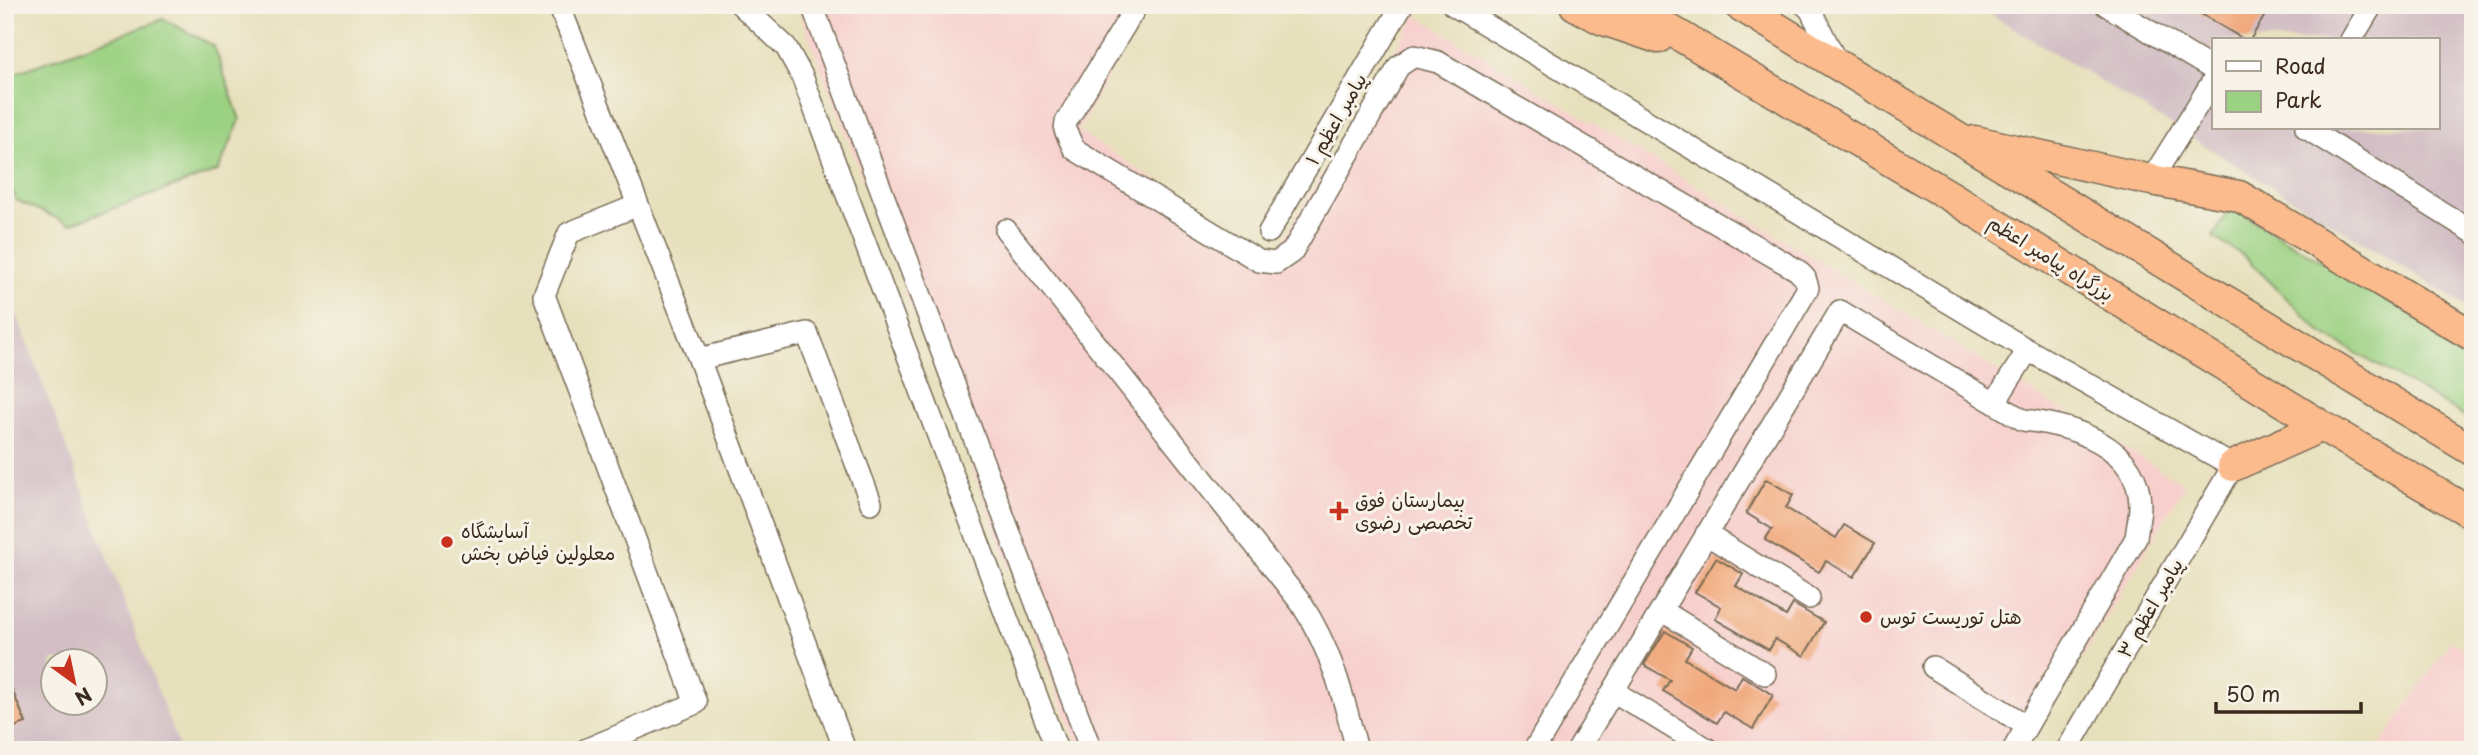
<svg xmlns="http://www.w3.org/2000/svg" width="2478" height="755" font-family="'Playpen Sans','Playpen Sans Arabic',sans-serif">
  <style>
    .built { fill: #f7d0ce }
    .industrial { fill: #d2bec4; fill-rule: evenodd }
    .green { fill: #9bd182; stroke: #6b7e50; stroke-width: 2 }
    .building { fill: #f1a87a }
    .lines { fill: none; stroke-linecap: round; stroke-linejoin: round }
    .minor-casing { stroke: #776a55; stroke-width: 24 }
    .highway-casing { stroke: #776a55; stroke-width: 33 }
    .minor { stroke: #fff; stroke-width: 21 }
    .highway { stroke: #fbbb8d; stroke-width: 30 }
    .poi-dot { fill: #c8321e; stroke: #f7f3e8; stroke-width: 2.5 }
    .labels { text-anchor: middle; stroke-width: 6; stroke-linejoin: round; paint-order: stroke }
    .street-label { font-size: 19px; fill: #3b2a1e; stroke: #f7f3e8 }
    .poi-label { font-size: 19px; fill: #3b2a1e; stroke: #f7f3e8; text-anchor: start }
  </style>
  <rect width="100%" height="100%" fill="#f7f3e8"/>
  <filter id="ink" filterUnits="userSpaceOnUse"><feTurbulence type="fractalNoise" baseFrequency=".0143" numOctaves="2"/><feDisplacementMap in="SourceGraphic" scale="14" xChannelSelector="R" yChannelSelector="G"/><feConvolveMatrix kernelMatrix="1 2 1 2 8 2 1 2 1" color-interpolation-filters="sRGB"/></filter>
  <filter id="wash" filterUnits="userSpaceOnUse"><feTurbulence type="fractalNoise" baseFrequency=".00686" numOctaves="4" result="noise"/><feDisplacementMap in="SourceGraphic" scale="28" xChannelSelector="R" yChannelSelector="G"/><feGaussianBlur stdDeviation="1.57" result="paint"/><feColorMatrix in="noise" values="0 0 0 0 0 0 0 0 0 0 0 0 0 0 0 0 0 1.4 0 .05"/><feComposite in="paint" operator="in"/></filter>
  <g filter="url(#wash)">
    <rect width="100%" height="100%" fill="#e7e0bc"/>
    <path class="built" d="M797 5H1147L1078 131 1274 256 1416 15 2185 485 2027 750H1079Z
      M2451 641 2473 654V750H2377Z"/>
    <path class="industrial" d="M1976 5H2473V310L2142 107ZM2214 40H2438V128H2214Z
      M5 283 180 750H5ZM52 660H94V702H52Z"/>
    <path class="green" d="M163 19 214 46 240 120 218 171 70 224 16 200 5 173V87L10 75Z
      M2231 207 2473 352V421L2322 333 2244 256 2213 237Z"/>
    <g id="blocks">
      <path class="building" d="M2186 5H2271L2250 40H2245Z
        M1766 479 1793 495 1786 508 1836 538 1844 525 1875 543 1854 577 1826 561 1819 572 1765 540 1772 529 1746 513Z
        M1716 558 1743 574 1736 586 1786 616 1793 604 1824 622 1804 656 1775 639 1769 650 1715 619 1721 607 1695 592Z
        M1665 631 1692 647 1685 659 1735 689 1742 676 1773 695 1753 729 1724 712 1717 723 1663 691 1670 680 1644 665Z
        M5 673 26 723 5 730Z"/>
    </g>
  </g>
  <g filter="url(#ink)">
    <use href="#blocks" fill-opacity="0" stroke="#776a55" stroke-width="2"/>
    <g class="lines">
      <g class="minor-casing">
        <path id="minor" d="M559 5 699 359 845 750
          M741 5 786 47 802 76 1057 750
          M812 5 1091 750
          M1137 5 1066 122 1065 130 1074 149 1259 261 1276 263 1292 252 1399 66 1414 56 1438 62 1797 270 1805 278 1808 288 1534 750
          M1453 5 2028 350 2233 466 2067 750
          M1805 5 1810 9 1838 65
          M2106 5 2214 70
          M2351 40 2372 5
          M2306 128 2473 232
          M2151 180 2214 79
          M1006 230 1301 603C1332 651 1343 695 1357 750
          M1269 232 1402 5
          M699 359 807 333 871 503
          M1995 402 2028 350
          M1706 534 1809 598
          M1661 610 1765 674
          M1933 667 2027 726
          M1613 691 1709 750
          M585 750 696 703 544 295 569 233 638 205
          M1578 750 1840 311 2023 420C2071 425 2139 445 2140 505 2140 516 2137 528 2136 538L2013 750"/>
      </g>
      <g class="highway-casing">
        <path id="highway" d="M1575 5 1601 19 1658 38
          M1628 5 1950 196 2322 426 2473 514
          M1739 5 2473 451
          M1975 141 2151 180 2239 196 2473 336
          M2233 466 2322 426"/>
      </g>
      <use href="#minor" class="minor"/>
      <use href="#highway" class="highway"/>
    </g>
  </g>
  <g class="poi-dot">
    <path d="M1335.5 500.5h7v7h7v7h-7v7h-7v-7h-7v-7h7z"/>
    <circle cx="447" cy="542" r="7"/>
    <circle cx="1866" cy="617" r="7"/>
  </g>
  <g class="labels">
    <g class="street-label">
      <text transform="translate(1336 119) rotate(-60)" y="7">پیامبر اعظم ۱</text>
      <text transform="translate(2051 258) rotate(32)" y="7">بزرگراه پیامبر اعظم</text>
      <text transform="translate(2150 608) rotate(-60)" y="7">پیامبر اعظم ۳</text>
    </g>
    <g class="poi-label">
      <text x="1355" y="507">بیمارستان فوق<tspan x="1355" dy="22">تخصصی رضوی</tspan></text>
      <text x="461" y="538">آسایشگاه<tspan x="461" dy="22">معلولین فیاض بخش</tspan></text>
      <text x="1880" y="624">هتل توریست توس</text>
    </g>
  </g>
  <rect width="2478" height="755" fill="none" stroke="#f7f3e8" stroke-width="28"/>
  <rect x="2212" y="38" width="228" height="91" fill="#f7f3e8" stroke="#aca397" stroke-width="2"/>
  <rect x="2226" y="61" width="35" height="10" fill="#ffffff" stroke="#aca397" stroke-width="2"/>
  <text x="2275" y="74" font-size="21" fill="#3b2a1e">Road</text>
  <rect x="2226" y="91" width="35" height="21" fill="#9bd182" stroke="#aca397" stroke-width="2"/>
  <text x="2275" y="108" font-size="21" fill="#3b2a1e">Park</text>
  <g transform="translate(74 682) rotate(147)"><circle r="33" fill="#f7f3e8" stroke="#aca397" stroke-width="2"/>
  <path d="M0-5L12 26L0 18L-12 26Z" fill="#c8321e"/>
  <text y="-10" font-size="19" font-weight="bold" text-anchor="middle" fill="#3b2a1e">N</text>
  </g>
  <path d="M2216 702v10h145v-10" fill="none" stroke="#3b2a1e" stroke-width="3.5"/>
  <text x="2226" y="702" font-size="21" fill="#3b2a1e" stroke="#f7f3e8" stroke-width="5" paint-order="stroke">50 m</text>
</svg>
